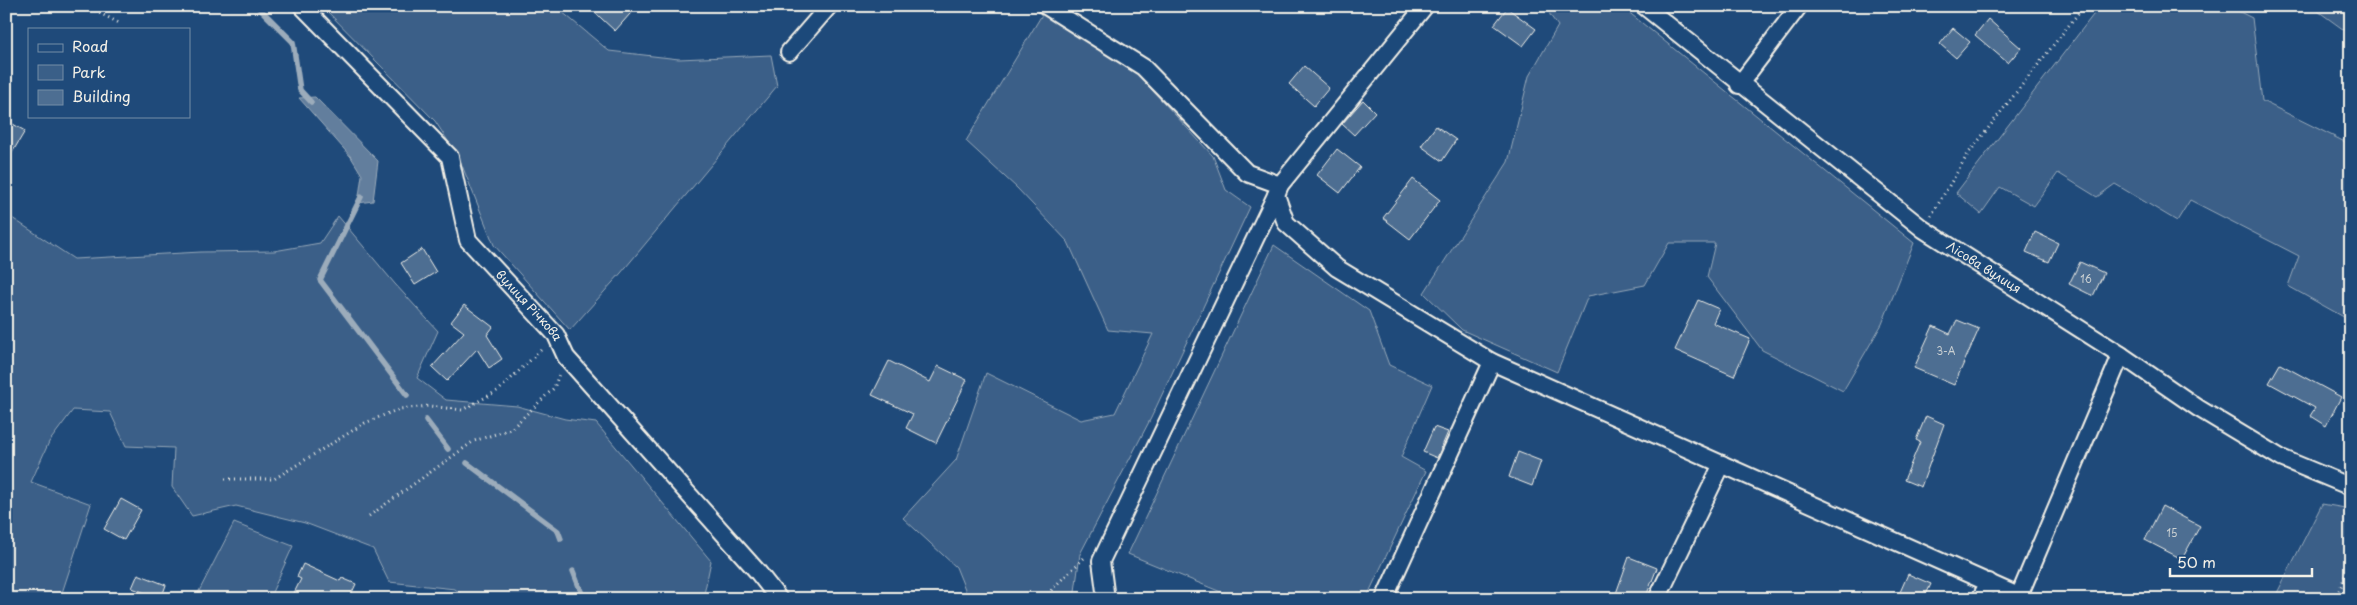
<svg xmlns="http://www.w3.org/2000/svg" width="2357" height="605" font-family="'Playpen Sans',sans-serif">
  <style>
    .green { fill: #3a5f88; stroke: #97a8b8 }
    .water { fill: #627e9d; stroke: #9cacbb }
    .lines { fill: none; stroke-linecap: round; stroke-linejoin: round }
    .stream { stroke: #9cacbb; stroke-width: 5.5 }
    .building { fill: #4d6e92; stroke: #f4f1e8 }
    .minor-casing { stroke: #f4f1e8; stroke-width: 20 }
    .path { stroke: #f4f1e8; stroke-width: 3; stroke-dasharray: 1 4; stroke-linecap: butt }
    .minor { stroke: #1f4a7a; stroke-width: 16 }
    .labels { text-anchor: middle; stroke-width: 4; stroke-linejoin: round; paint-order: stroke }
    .number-label { font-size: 10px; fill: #cad0d2 }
    .street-label { font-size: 12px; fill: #f4f1e8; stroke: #1f4a7a }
  </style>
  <rect width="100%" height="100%" fill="#1f4a7a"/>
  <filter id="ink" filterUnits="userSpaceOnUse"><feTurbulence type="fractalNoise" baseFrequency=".02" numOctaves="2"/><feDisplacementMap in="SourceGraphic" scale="10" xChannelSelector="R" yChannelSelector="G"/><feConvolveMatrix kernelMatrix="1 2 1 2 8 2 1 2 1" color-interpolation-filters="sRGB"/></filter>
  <g filter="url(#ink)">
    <path class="green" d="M322 6H555L609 51 679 59 771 55 777 86 621 273 570 330 494 245 459 158 435 121Z
      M1549 6H1621L1914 243 1882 324 1843 391 1762 350 1707 277 1715 243H1669L1645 285 1588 296 1557 372 1462 330 1424 293 1508 162 1529 76 1558 26 1550 15Z
      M2100 6H2228L2252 18 2262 101 2351 145V321L2288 286 2299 256 2190 200 2177 221 2115 184 2097 197 2058 173 2034 206 2000 187 1981 214 1956 193Z
      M2311 6H2351V35Z
      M1043 13 1116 51 1213 156 1226 190 1250 207 1151 418 1080 554 1074 599H969L956 567 903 518 956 460 986 373 1081 420 1115 413 1153 334 1108 330 1068 242 1017 188 966 141Z
      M6 214 74 259 201 252 274 251 320 243 338 216 395 284 438 331 417 378 446 400 517 406 565 419 596 423 711 561 703 599H468L455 589 389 582 373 549 305 523 236 506 192 516 172 487 174 448 126 446 110 412 73 410 49 442 31 482 91 504 60 599H6Z
      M1274 245 1369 311 1389 365 1432 385 1401 457 1426 471 1366 599H1238L1128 554Z
      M2322 504 2351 509V599H2274Z
      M234 523 293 546 269 599H195Z"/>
    <path class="water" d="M315 97 378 161 373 201 358 203 362 175 351 157 299 98Z"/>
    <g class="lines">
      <path class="stream" d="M257 6 293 42 300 90 311 102
        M361 197 320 280 407 395
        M426 420 448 449
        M467 463 558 531 561 539
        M573 571 584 599"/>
    </g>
    <path class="building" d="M588 6H637L615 31Z
      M1507 8 1536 29 1523 46 1494 25Z
      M1988 19 2021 48 2008 63 1975 35Z
      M1953 28 1970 42 1956 58 1940 44Z
      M1304 66 1329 88 1314 106 1289 84Z
      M1363 100 1375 112 1354 135 1342 124Z
      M6 120 25 131 6 163Z
      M1436 126 1456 140 1442 161 1421 146Z
      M1337 149 1360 167 1340 193 1317 175Z
      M1413 179 1440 200 1410 239 1383 218Z
      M2035 232 2058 243 2049 262 2026 252Z
      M422 249 436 272 415 285 401 263Z
      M2080 262 2104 273 2093 296 2069 284Z
      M1698 300 1719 309 1713 323 1750 339 1734 376 1675 350Z
      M464 305 493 327 487 335 502 359 489 368 477 349 447 381 432 367 464 332 451 322Z
      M1957 320 1979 329 1954 385 1914 368 1933 326 1950 334Z
      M889 361 930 382 938 366 967 380 936 443 906 428 913 414 872 395Z
      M2280 364 2341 397 2326 426 2310 416 2315 408 2269 383Z
      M1926 416 1944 424 1921 487 1904 480 1920 442 1916 440Z
      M1434 427 1448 432 1437 458 1423 452Z
      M1518 452 1541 461 1532 486 1509 477Z
      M121 499 141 510 124 540 104 529Z
      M2162 506 2200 526 2182 559 2145 540Z
      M1629 557 1657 568 1645 599H1614Z
      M303 564 340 581 342 578 356 584 349 599H291L301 579 297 577Z
      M138 574 166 585 161 599 132 588Z
      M1908 574 1931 584 1924 599H1897Z"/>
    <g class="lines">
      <g class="minor-casing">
        <g id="minor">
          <path id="s1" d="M302 6 450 157 468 240 556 335 566 357 757 571 779 599"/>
          <path d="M1046 6 1143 67 1247 173 1280 185"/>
          <path d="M1425 6 1280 185 1276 195 1286 223 1337 268 1492 362 2025 599"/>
          <path id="s2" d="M1644 6 1923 229 2121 355 2198 408 2281 458 2351 487"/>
          <path d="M789 52 829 6"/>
          <path d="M1739 85 1799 6"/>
          <path d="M2019 596 2121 355"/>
          <path d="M1106 599 1101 561 1276 195"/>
          <path d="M1384 599 1492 362"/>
          <path d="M1657 599 1722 464"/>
          <path d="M1980 599 1989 582"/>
        </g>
      </g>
      <path class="path" d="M86 6 121 24
        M1931 216 1968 154 2084 6
        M225 479H274L365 423 399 409 430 406 462 410 499 390 543 348
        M369 516 474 441 511 429 554 388 559 374
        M1046 599 1052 589 1084 558
        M2333 599 2340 589 2351 561"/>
      <use href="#minor" class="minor"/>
    </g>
  </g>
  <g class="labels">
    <g class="number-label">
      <text x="2086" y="283">16</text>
      <text x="1946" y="355">3-А</text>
      <text x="2172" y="537">15</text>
    </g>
    <g class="street-label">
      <text dy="4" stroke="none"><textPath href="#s2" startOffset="429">Лісова вулиця</textPath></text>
      <text dy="4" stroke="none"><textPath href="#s1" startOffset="386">вулиця Річкова</textPath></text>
    </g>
  </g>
  <rect width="2357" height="605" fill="none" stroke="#1f4a7a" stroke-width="25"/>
  <rect x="12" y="12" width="2332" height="580" fill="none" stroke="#f4f1e8" stroke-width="2" filter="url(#ink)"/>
  <rect x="28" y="28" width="162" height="90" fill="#1f4a7a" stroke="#748da6"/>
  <rect x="38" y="44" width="25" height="8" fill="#1f4a7a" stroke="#748da6"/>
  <text x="72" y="52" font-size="15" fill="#f4f1e8">Road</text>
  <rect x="38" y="65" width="25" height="15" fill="#3a5f88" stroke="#748da6"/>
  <text x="72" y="78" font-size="15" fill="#f4f1e8">Park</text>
  <rect x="38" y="90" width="25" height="15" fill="#4d6e92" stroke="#748da6"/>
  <text x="72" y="102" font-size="15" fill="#f4f1e8">Building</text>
  <path d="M2170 568v8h142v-8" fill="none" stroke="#f4f1e8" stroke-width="2.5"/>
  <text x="2177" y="568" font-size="15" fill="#f4f1e8" stroke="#1f4a7a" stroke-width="4" paint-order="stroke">50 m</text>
</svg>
